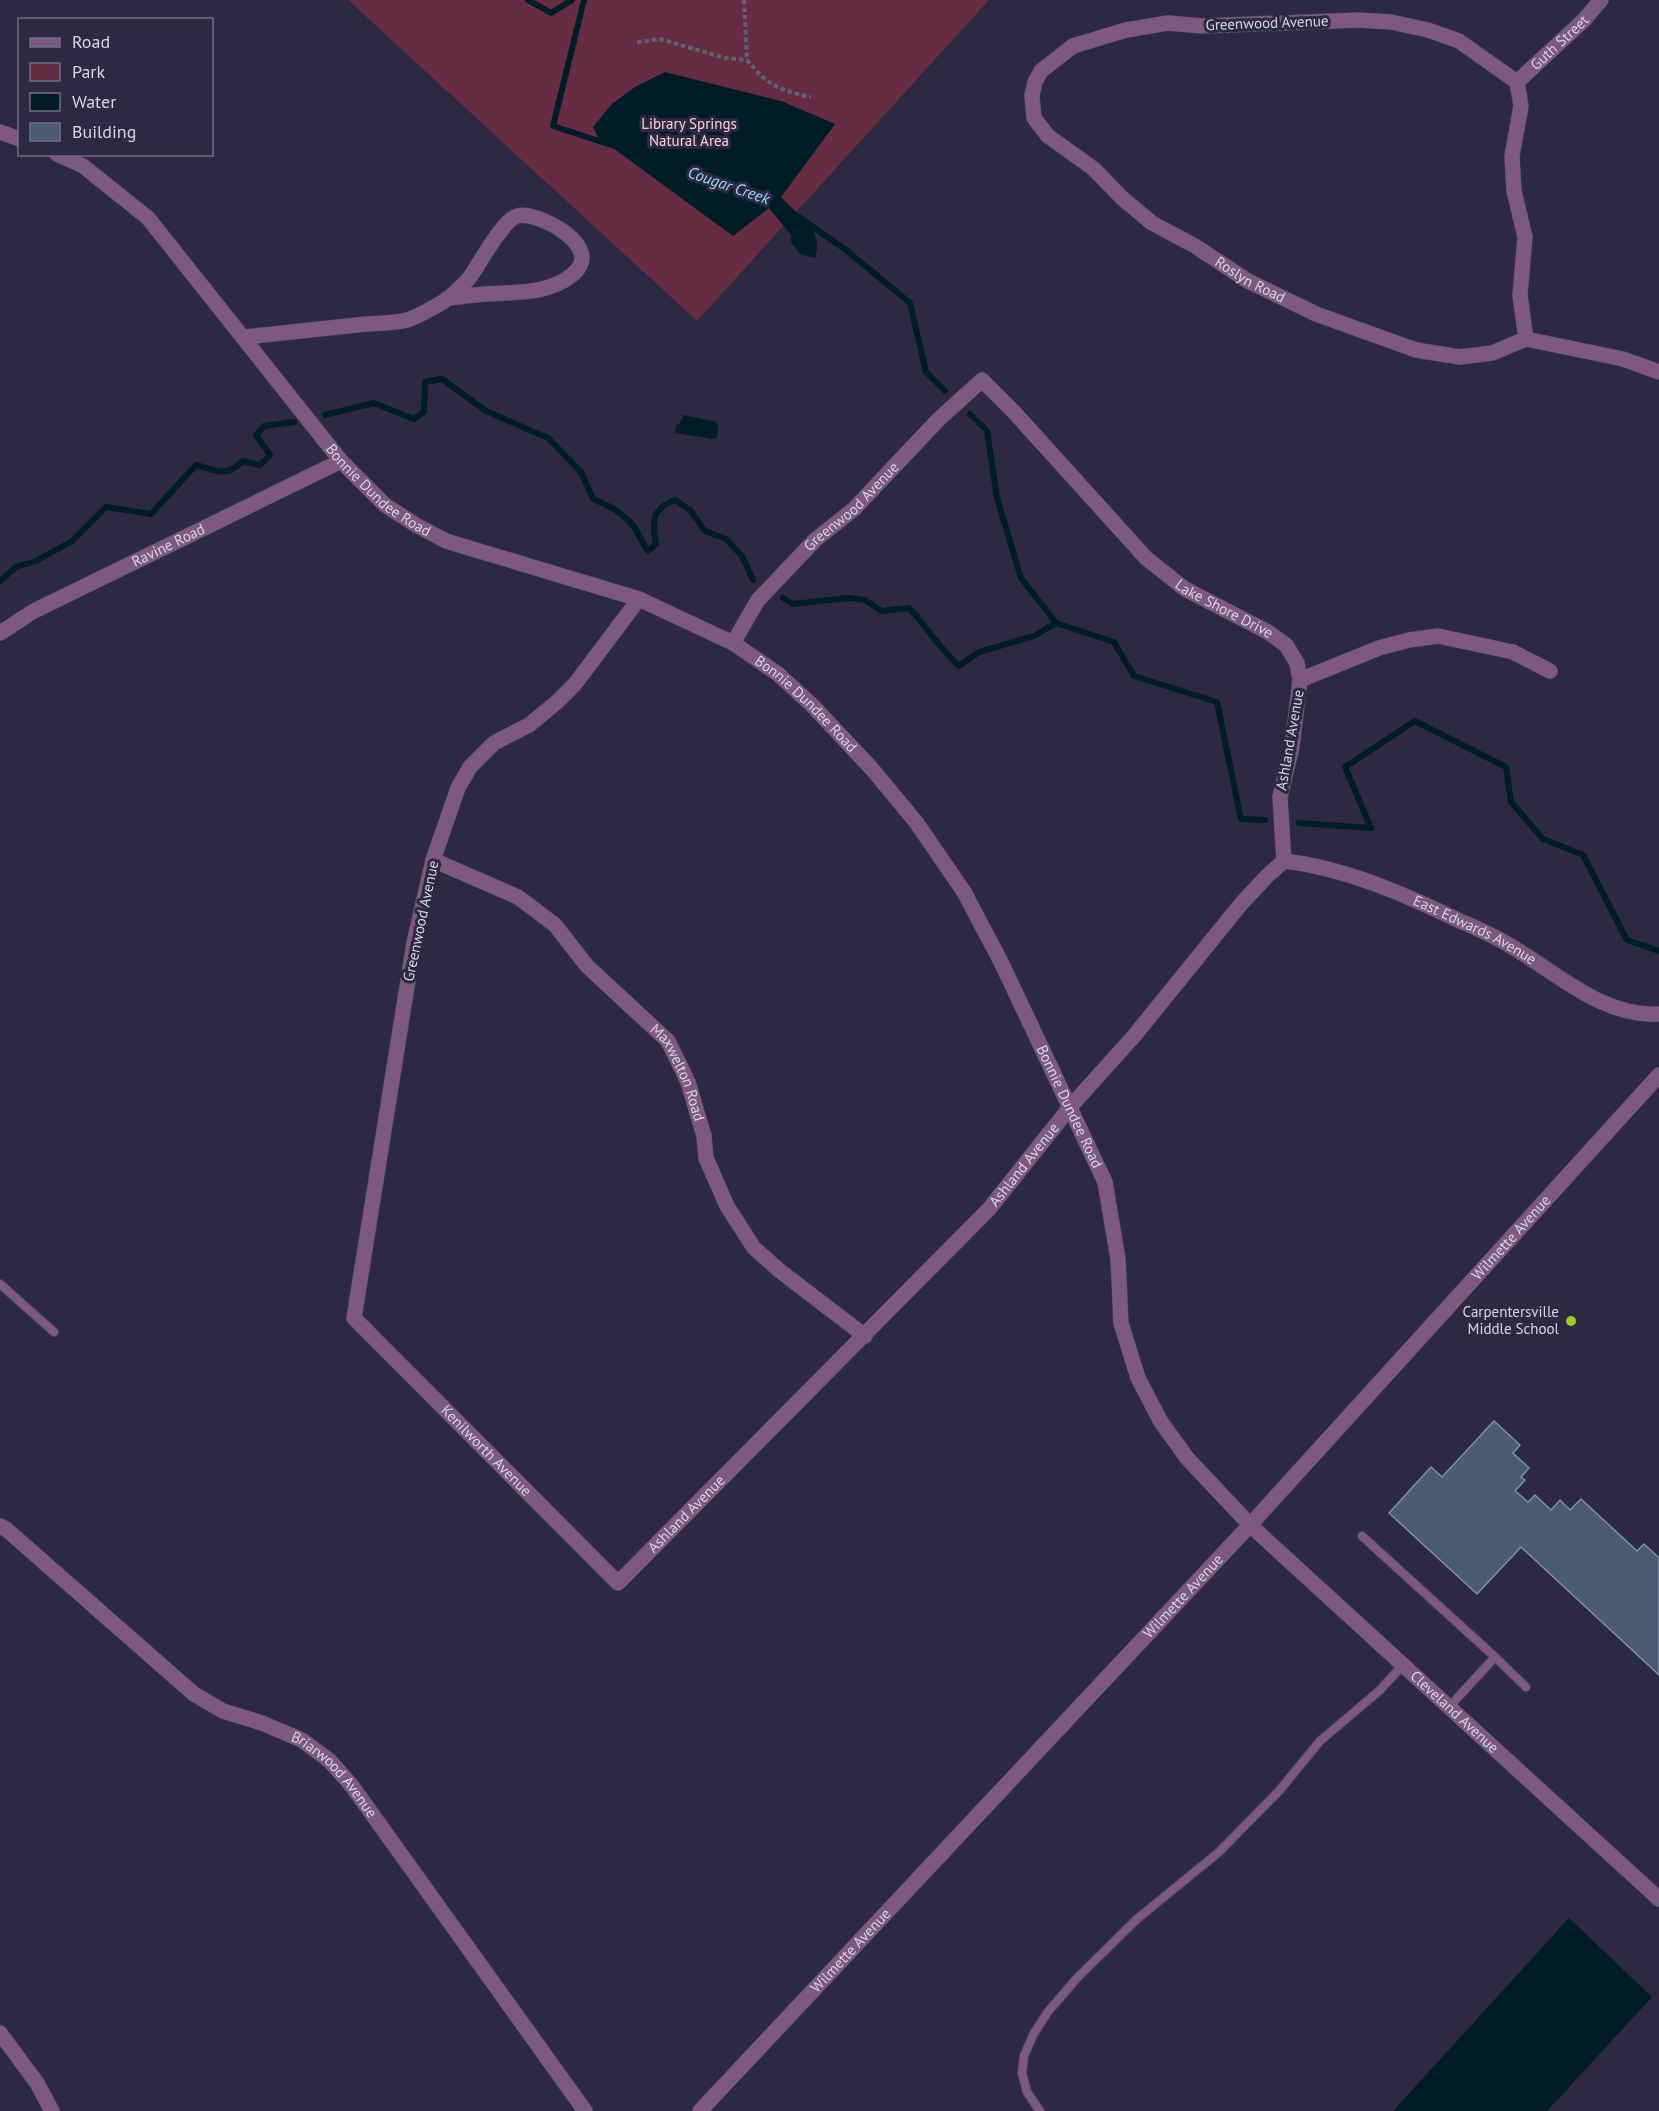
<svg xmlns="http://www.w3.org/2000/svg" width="1659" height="2111" font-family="'PT Sans',sans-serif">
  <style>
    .green { fill: #652c42 }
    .water { fill: #001c26 }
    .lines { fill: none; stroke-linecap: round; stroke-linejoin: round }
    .stream { stroke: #001c26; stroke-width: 6 }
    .building { fill: #495a71; stroke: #7e90aa; stroke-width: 1.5 }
    .service-casing { stroke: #48455c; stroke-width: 10 }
    .minor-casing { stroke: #48455c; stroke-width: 16 }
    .path { stroke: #636076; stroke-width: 4; stroke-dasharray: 4.5 3; stroke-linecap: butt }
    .service { stroke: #7d5980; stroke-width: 8 }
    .minor { stroke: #7d5980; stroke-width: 15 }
    .poi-dot { fill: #a1c929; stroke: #2d2942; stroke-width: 2 }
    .labels { text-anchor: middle; stroke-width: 6; stroke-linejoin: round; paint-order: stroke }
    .street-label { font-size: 15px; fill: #d7d6e6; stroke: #2d2942 }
    .park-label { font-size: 15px; fill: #fdd0de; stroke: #2d2942 }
    .poi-label { font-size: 15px; fill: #d7d6e6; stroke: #2d2942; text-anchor: end }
    .water-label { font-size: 16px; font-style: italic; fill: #97dffa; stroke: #2d2942 }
  </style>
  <rect width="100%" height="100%" fill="#2d2942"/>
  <path class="green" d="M348 0H989L697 321Z"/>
  <path class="water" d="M665 72 781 101 835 124 781 197C799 217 825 229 815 258L800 254 791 242V235L769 208 733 236 598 137 593 127 612 104 635 87Z
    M684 415 716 422 718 425 717 437 714 439 675 433 676 425 680 423Z
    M1569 1918 1652 1997 1547 2111H1393Z"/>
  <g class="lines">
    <path class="stream" d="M528 0 551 13 572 0
      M584 0 553 126 614 146
      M799 217 846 250 910 303 926 372 945 391
      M970 414 987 431 997 498 1021 578 1056 623 1114 642 1134 676 1217 702 1241 819 1265 820
      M325 415 374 403 414 419 424 412 425 382 442 379 486 411 548 438 581 472 593 499C610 506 626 514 636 530 640 537 643 544 648 551L656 544C652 522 651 509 675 500L690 510 705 531 726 539 742 556 753 580
      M0 581 16 567 36 561 72 541 106 507 151 514 196 465C218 471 225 478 243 461L260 465 270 455 256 435 264 426 294 422
      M783 598 793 604 849 598 865 600 882 611 909 608C927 627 940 649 959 666L979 652 1034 636 1056 623
      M1299 823 1371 828 1345 767 1415 721 1506 767 1511 802 1543 839 1583 855 1627 940 1659 951"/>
  </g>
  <path class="building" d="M1494 1421 1520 1445 1513 1453 1529 1468 1521 1477 1525 1480 1515 1491 1528 1502 1535 1495 1551 1510 1560 1500 1570 1510 1581 1499 1637 1551 1644 1544 1659 1558V1675L1521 1547 1477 1594 1389 1513 1431 1467 1442 1477Z"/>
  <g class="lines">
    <g class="service-casing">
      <path id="service" d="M0 1284 54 1332
        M1362 1536 1495 1657 1449 1707
        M1495 1657 1526 1687
        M1040 2111 1027 2092 1022 2073 1024 2056 1033 2035 1047 2013 1077 1978 1137 1919 1219 1852 1279 1791 1320 1741 1379 1691 1403 1665"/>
    </g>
    <g class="minor-casing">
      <g id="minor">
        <path id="s1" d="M1517 82 1459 41 1428 30 1391 22 1358 20 1202 26 1168 23 1126 30 1073 46 1041 71 1035 82 1032 96 1034 118 1048 136 1094 169 1122 198 1152 223 1195 246 1248 281 1316 314 1416 350 1460 357 1492 353 1526 339"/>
        <path d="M1517 82 1521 106 1512 156 1514 191 1525 237 1520 295 1526 339 1623 359 1659 372"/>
        <path id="s2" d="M1517 82 1584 20 1601 0"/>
        <path d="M0 132 20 139"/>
        <path id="s3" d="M57 154 83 166 148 218 341 461 385 505 416 525 446 541 639 599 733 643 778 674 812 705 872 769 916 822 964 892 1001 962 1105 1182 1118 1259 1121 1323 1138 1378 1161 1422 1187 1458 1250 1525 1659 1899"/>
        <path d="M244 337C281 333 319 329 357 325 373 323 391 324 407 320 417 317 443 303 451 296 457 290 465 284 470 277 480 263 502 221 517 216 536 210 608 247 572 275 547 295 514 292 485 294 473 295 460 297 448 298"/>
        <path id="s4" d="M639 599 575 684 557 702 529 725 494 743 470 767 458 788 433 860 414 943 354 1318 618 1583 989 1209 1071 1106 1134 1036 1241 904 1267 876 1284 861"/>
        <path id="s5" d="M0 633 34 611 341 461"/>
        <path id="s6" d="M733 643 758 600 815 540 854 509 938 420 982 380 1014 412 1146 558 1185 589 1268 632 1286 645 1297 663 1300 680 1292 747 1280 797 1284 861"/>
        <path d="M1300 680 1379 648 1409 640 1438 636 1513 652 1550 671"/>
        <path id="s7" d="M433 860 518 897 555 925 587 966 668 1041 688 1082 704 1136 706 1158 727 1206 754 1248 780 1271 865 1336"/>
        <path id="s8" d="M1284 861C1345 868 1404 894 1460 921 1476 928 1493 935 1509 945 1556 972 1601 1017 1659 1014"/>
        <path id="s9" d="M0 1526 6 1529 194 1694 223 1711 262 1723 302 1740 330 1761 352 1786 585 2111"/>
        <path d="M0 2033 37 2083 52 2111"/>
        <path id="s10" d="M700 2111 1250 1525 1659 1075"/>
      </g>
    </g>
    <path class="path" d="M744 0 747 60
      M637 42 660 39 725 58 747 60C768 86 779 90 811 97"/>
    <use href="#service" class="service"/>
    <use href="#minor" class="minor"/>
  </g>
  <circle class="poi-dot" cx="1571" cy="1321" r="6"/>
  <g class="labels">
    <g class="street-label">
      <text transform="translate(1267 23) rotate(-2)" y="5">Greenwood Avenue</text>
      <text dy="5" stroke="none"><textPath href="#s2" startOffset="58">Guth Street</textPath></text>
      <text dy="5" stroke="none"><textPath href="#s1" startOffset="825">Roslyn Road</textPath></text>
      <text dy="5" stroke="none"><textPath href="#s3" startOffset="470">Bonnie Dundee Road</textPath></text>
      <text dy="5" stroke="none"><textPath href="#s6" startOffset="182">Greenwood Avenue</textPath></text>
      <text dy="5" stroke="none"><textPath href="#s5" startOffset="190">Ravine Road</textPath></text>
      <text dy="5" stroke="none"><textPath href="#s6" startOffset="700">Lake Shore Drive</textPath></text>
      <text dy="5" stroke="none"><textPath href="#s3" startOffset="956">Bonnie Dundee Road</textPath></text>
      <text transform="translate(1290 740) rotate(-80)" y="5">Ashland Avenue</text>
      <text transform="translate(421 921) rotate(-78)" y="5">Greenwood Avenue</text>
      <text dy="5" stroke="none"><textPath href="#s8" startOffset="204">East Edwards Avenue</textPath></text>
      <text dy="5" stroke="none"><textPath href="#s7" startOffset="334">Maxwelton Road</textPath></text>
      <text dy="5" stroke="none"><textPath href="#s3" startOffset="1442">Bonnie Dundee Road</textPath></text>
      <text dy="5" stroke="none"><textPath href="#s4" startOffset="1764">Ashland Avenue</textPath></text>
      <text dy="5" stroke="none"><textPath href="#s10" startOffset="1192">Wilmette Avenue</textPath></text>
      <text dy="5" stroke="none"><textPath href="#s4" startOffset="994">Kenilworth Avenue</textPath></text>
      <text dy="5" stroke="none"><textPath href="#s4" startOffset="1278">Ashland Avenue</textPath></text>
      <text dy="5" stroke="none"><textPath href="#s10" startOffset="706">Wilmette Avenue</textPath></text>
      <text dy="5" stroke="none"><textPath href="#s3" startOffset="2188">Cleveland Avenue</textPath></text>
      <text dy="5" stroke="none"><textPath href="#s9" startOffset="422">Briarwood Avenue</textPath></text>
      <text dy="5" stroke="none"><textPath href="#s10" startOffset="220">Wilmette Avenue</textPath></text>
    </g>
    <g class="park-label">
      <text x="689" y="129">Library Springs<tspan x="689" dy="17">Natural Area</tspan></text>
    </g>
    <g class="poi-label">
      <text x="1559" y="1317">Carpentersville<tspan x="1559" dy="17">Middle School</tspan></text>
    </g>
    <g class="water-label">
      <text transform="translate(729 185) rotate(19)" y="6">Cougar Creek</text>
    </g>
  </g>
  <rect x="18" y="18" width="195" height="138" fill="#2d2942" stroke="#716e84" stroke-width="1.5"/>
  <rect x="30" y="38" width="30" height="9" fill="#7d5980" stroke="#716e84" stroke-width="1.5"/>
  <text x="72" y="48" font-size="18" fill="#d7d6e6">Road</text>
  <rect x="30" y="63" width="30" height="18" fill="#652c42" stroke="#716e84" stroke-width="1.5"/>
  <text x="72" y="78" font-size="18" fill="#d7d6e6">Park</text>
  <rect x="30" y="93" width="30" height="18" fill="#001c26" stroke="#716e84" stroke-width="1.5"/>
  <text x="72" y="108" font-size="18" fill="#d7d6e6">Water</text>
  <rect x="30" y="123" width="30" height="18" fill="#495a71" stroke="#716e84" stroke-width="1.5"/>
  <text x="72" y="138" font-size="18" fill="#d7d6e6">Building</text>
</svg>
